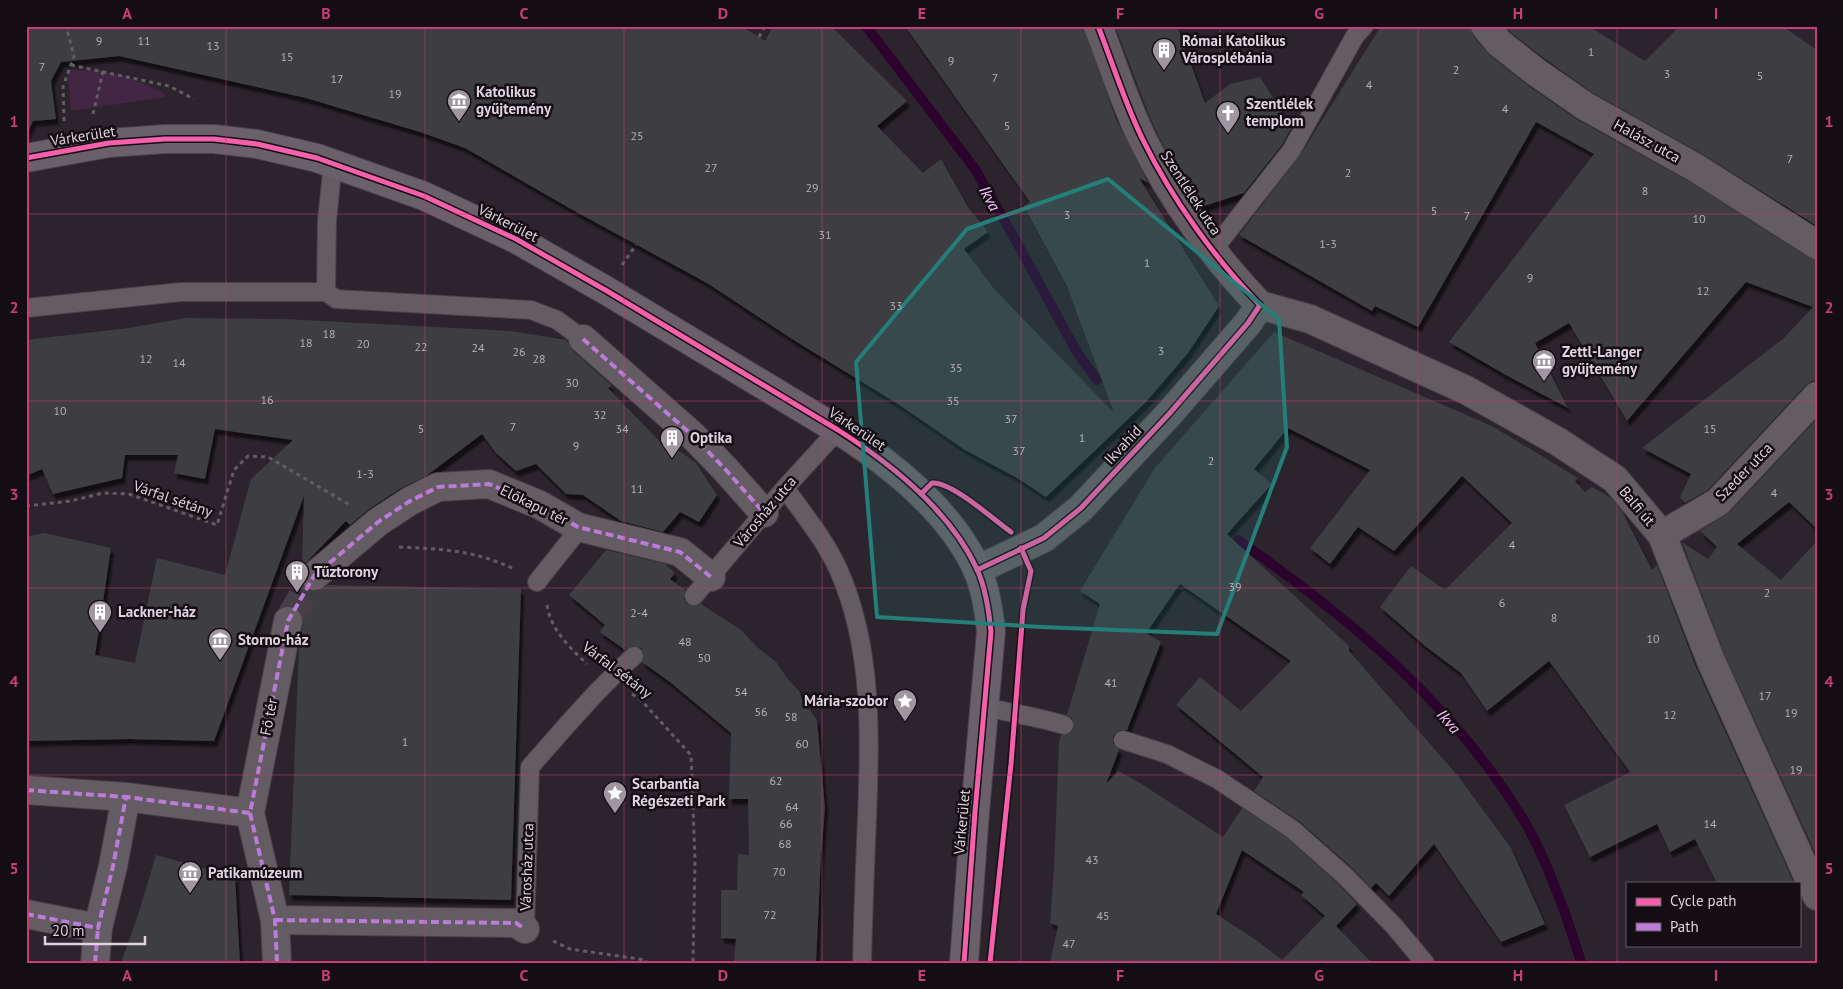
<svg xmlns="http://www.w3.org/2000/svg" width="1843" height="989" font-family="'PT Sans',sans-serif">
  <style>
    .green { fill: #432643 }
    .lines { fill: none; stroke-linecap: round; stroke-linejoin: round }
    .stream { stroke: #2c032d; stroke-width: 10 }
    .building { fill: #3c3e42; fill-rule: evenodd; filter: url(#shadow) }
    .street-tunnel { stroke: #473e47; stroke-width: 28; stroke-dasharray: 28 14; stroke-linecap: butt }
    .lane-casing { stroke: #484148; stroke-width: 20 }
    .street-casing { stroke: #484148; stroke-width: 30 }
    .secondary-casing { stroke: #484148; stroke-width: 30 }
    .path { stroke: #635c63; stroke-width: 3; stroke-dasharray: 4 4; stroke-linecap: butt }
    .lane { stroke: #635c62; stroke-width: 18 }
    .street { stroke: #635c62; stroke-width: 28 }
    .secondary { stroke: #696069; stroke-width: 28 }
    .lane-bridge-casing { stroke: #484148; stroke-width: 20; stroke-linecap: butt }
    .lane-bridge { stroke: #635c62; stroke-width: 18 }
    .quiet { stroke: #bd7bd9; stroke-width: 4; stroke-dasharray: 8 4; stroke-linecap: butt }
    .cycleway-casing { stroke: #140d13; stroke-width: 8 }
    .cycleway { stroke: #f560ab; stroke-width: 5 }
    .marked { fill: #247f79; fill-opacity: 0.2; stroke: #247f79; stroke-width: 4; stroke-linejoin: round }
    .grid { fill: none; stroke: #c83d75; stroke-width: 1; stroke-opacity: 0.55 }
    .labels { text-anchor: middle; stroke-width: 5; stroke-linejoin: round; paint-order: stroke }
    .number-label { font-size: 12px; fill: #b6aeb7 }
    .poi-label { font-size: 15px; font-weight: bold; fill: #ded3de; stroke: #140d13; text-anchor: start }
    .street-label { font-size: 15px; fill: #ded3de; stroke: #140d13 }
    .water-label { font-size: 16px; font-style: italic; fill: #fdc0fc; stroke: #140d13 }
    .neatline { fill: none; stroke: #c83d75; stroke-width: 2 }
    .grid-label { font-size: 16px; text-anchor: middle; font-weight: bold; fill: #c83d75 }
  </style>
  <defs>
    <filter id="shadow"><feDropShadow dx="3" dy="5.5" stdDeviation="1" flood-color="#0009"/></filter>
  </defs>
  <rect width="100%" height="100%" fill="#2c242c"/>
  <path class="green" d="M69 70 103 71 127 77 164 93 166 97 71 111 68 80Z"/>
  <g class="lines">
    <path class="stream" d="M866 26 975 169 1016 241 1078 354 1097 380
      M1238 540C1348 617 1453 703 1523 819 1541 849 1554 883 1566 916 1571 932 1577 947 1581 963"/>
  </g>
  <path class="building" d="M26 26H741L765 41 773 26H831L907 101 877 126 923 173 941 159 968 207 988 232 964 249 995 290 1114 413 1067 286 1024 206 1030 202 905 26H1083L1116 119 1148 183 1139 178 1219 306 1188 353 1145 403 1046 497 1019 479 965 450 898 404 792 339 707 283 578 213 465 148 420 132 306 98 119 56 61 62 51 81 56 119 33 121 26 136Z
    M1115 26H1177L1205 103 1230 84 1260 77 1292 127 1282 145 1244 193 1201 207 1168 155 1151 120Z
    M1381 26H1470L1473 36 1489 55 1527 85 1576 119 1688 181 1809 258 1817 261V381H1812L1806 385 1708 490 1685 503 1680 497 1691 474 1642 448 1784 338 1813 307 1746 282 1627 421 1569 323 1535 343 1568 408 1504 374 1449 342 1594 154 1536 122 1418 327 1375 306 1372 311 1239 235 1299 157Z
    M1505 26H1588L1645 61 1680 26H1782L1817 50V226L1704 155 1593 93 1545 59 1510 32Z
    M185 318 284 319 511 331 566 340 573 351 612 386 608 388 667 449 671 445 696 463 717 495 699 522 680 512 663 532 621 521 583 495 566 494 536 464 516 471 496 453 482 434 426 476 401 488 369 509 350 525 346 521 302 567 304 496 214 741 129 739 26 741V537L44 533 111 548 95 655 135 663 157 558 225 575 251 479 293 440 215 429 205 479 174 473 178 455H125L122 478 53 494 42 469 26 476V340L129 328Z
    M1274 332 1492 426 1578 478 1575 481 1585 492 1592 487 1611 498 1622 511 1652 570 1657 565 1696 667 1794 883H1717L1695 839 1670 852 1657 824 1590 857 1564 805 1630 772 1549 661 1487 711 1461 673 1425 646 1380 607 1411 566 1445 590 1512 523 1462 476 1394 551 1358 527 1330 564 1310 548 1370 470 1288 428 1254 469 1272 484 1227 534 1349 646V651L1458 776 1511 848 1545 924 1501 942 1434 844 1389 896 1376 883 1371 888 1351 867 1299 821 1254 791 1263 777 1176 705 1200 677 1241 711 1291 661 1180 584 1146 633 1161 642 1127 730H1120L1113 736V743L1119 750 1106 784 1118 771 1140 783 1223 837 1242 808 1286 837 1337 883 1357 904 1336 926 1372 963H1050L1058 926 1050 923 1054 870 1059 742 1061 735H1066L1071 733 1074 727 1072 718 1067 715 1100 604 1080 591 1155 468ZM1242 850 1304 892 1301 895 1325 916 1282 960 1256 940 1216 914Z
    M1817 419V529L1789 502 1737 544 1781 580 1817 541V857L1725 655 1682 542 1708 559 1717 547 1700 531 1729 513Z
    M606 550 665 564 675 573 670 579 685 590 684 599 687 604 693 606 701 604 741 630 757 647 776 662 788 679 799 691 802 699 817 720 825 808 821 855 816 963H734L736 939 721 938V890H737L738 854 749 855 748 799H729L731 733 670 682 642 662 644 654 641 648 632 646 625 650 600 632 605 625 569 595Z
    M301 584 308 590 316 591 328 585 521 589 511 900 289 895 299 647 303 624V616L300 612Z
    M156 855 235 877 240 963H121L139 912Z"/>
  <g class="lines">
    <path class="street-tunnel" d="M288 621 314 576"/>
    <g class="lane-casing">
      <path id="lane" d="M1213 250 1291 151 1355 36 1364 26
        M326 292 327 220 333 163
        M26 308 181 292H326L336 299 531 310 557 320 583 339
        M785 488C804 515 826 541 839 571 873 648 870 736 867 818 865 866 863 915 862 963
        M537 582 576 533 578 527
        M694 596 785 488 838 430
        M621 668 634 656
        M985 707C1011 713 1038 717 1064 725
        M1123 740 1167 754 1217 779 1292 829 1344 875 1394 926 1425 963
        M525 929 530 767 566 726 596 693"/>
    </g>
    <g class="street-casing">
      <path id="street" d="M1098 26C1113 64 1125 104 1143 140 1172 199 1215 259 1260 305
        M1485 26 1499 43 1536 72 1585 106 1696 168 1817 245
        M1260 305 1310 319 1466 390 1557 441 1615 479 1662 535 1711 661 1817 896
        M583 339 692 435 726 470 764 513
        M1662 535 1718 502 1817 396
        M977 570 1044 538 1081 508 1169 414 1248 323 1260 305
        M314 576 378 522 410 501 438 487 489 484 540 505 578 527 680 552 711 577
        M26 790 126 797
        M250 813 275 920 277 963
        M26 914 98 928 113 866 126 797 250 813 288 621
        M275 920 516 923 525 929
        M95 963 98 928"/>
    </g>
    <g class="secondary-casing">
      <path id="secondary" d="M26 158 109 143 165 139H214L257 144 317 158 424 196 516 239 607 291 838 430C890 463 950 511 977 569 986 589 989 611 991 632L975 812 964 963"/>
    </g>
    <path class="path" d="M759 37 765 26
      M71 65 169 86 194 99
      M93 114 103 71
      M64 121 63 87 74 56 66 26
      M622 265 636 245
      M26 506 71 501 103 493 129 494 217 525 234 470 248 456 268 457 350 505
      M399 547C441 549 475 550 514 569
      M547 605C551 630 569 647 587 664
      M632 694 641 700 691 755 695 860 693 963
      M553 941 570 949 646 960V963"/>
    <use href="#lane" class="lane"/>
    <use href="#street" class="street"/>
    <use href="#secondary" class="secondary"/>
    <g class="lane-bridge-casing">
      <path id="lane-bridge" d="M596 693 621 668"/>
    </g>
    <use href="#lane-bridge" class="lane-bridge"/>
    <path class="quiet" d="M583 339 692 435 726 470 764 513
      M26 790 126 797
      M250 813 275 920 277 963
      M26 914 98 928 113 866 126 797 250 813 288 621 314 576 378 522 410 501 438 487 489 484 540 505 578 527 680 552 711 577
      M275 920 516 923 525 929
      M95 963 98 928"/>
    <g class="cycleway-casing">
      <path id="cycleway" d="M26 158 109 143 165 139H214L257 144 317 158 424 196 516 239 607 291 838 430C890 463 950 511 977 569 986 589 989 611 991 632L975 812 964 963
        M921 494 932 483C951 481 994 520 1011 532
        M977 570 1044 538 1081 508 1169 414 1248 323 1260 305C1215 259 1172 199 1143 140 1125 104 1113 64 1098 26
        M990 963 1011 764 1023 610 1031 571 1021 548"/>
    </g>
    <use href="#cycleway" class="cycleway"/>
  </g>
  <path class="marked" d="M1108 179 1279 319 1287 447 1217 634 1041 627 877 617 856 362 967 229Z"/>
  <path class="grid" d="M226 26V963M425 26V963M624 26V963M822 26V963M1021 26V963M1220 26V963M1418 26V963M1617 26V963M26 214H1817M26 401H1817M26 588H1817M26 775H1817"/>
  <defs>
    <g id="building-pin" transform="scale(1.25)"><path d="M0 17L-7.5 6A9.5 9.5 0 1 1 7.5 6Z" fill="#a096a0" stroke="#140d13"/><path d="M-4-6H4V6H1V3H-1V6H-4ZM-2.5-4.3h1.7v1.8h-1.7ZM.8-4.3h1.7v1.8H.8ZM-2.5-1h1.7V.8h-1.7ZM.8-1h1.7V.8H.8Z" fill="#fff"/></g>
    <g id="museum-pin" transform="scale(1.25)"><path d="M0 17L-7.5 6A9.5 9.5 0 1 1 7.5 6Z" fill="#a096a0" stroke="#140d13"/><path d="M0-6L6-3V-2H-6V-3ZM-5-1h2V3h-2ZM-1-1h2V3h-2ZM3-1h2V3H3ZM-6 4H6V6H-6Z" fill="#fff"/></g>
    <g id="church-pin" transform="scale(1.25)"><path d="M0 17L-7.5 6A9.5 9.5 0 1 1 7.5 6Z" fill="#a096a0" stroke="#140d13"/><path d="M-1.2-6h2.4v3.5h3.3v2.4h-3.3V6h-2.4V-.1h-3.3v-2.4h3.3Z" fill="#fff"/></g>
    <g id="sight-pin" transform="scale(1.25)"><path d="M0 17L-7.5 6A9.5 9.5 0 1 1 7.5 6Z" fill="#a096a0" stroke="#140d13"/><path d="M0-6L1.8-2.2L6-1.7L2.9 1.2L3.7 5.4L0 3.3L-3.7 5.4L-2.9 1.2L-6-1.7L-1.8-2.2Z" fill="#fff"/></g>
  </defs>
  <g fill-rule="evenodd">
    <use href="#building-pin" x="1164" y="50"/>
    <use href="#museum-pin" x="459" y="101"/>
    <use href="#church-pin" x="1228" y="113"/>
    <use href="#museum-pin" x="1544" y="361"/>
    <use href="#building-pin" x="672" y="438"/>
    <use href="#building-pin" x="297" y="572"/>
    <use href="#building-pin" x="100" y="612"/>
    <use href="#museum-pin" x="220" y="640"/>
    <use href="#sight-pin" x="905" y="701"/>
    <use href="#sight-pin" x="615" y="793"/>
    <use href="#museum-pin" x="190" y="873"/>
  </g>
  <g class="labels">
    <g class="number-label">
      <text x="99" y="45">9</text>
      <text x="144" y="45">11</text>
      <text x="213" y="50">13</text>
      <text x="1591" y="56">1</text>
      <text x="287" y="61">15</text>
      <text x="951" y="65">9</text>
      <text x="42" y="71">7</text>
      <text x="1456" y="74">2</text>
      <text x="1667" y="78">3</text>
      <text x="1760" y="80">5</text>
      <text x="995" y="82">7</text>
      <text x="337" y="83">17</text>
      <text x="1369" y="89">4</text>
      <text x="395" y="98">19</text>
      <text x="1505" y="113">4</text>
      <text x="1007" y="130">5</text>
      <text x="637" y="140">25</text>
      <text x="1790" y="163">7</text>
      <text x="711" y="172">27</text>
      <text x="1348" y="177">2</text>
      <text x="812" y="192">29</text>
      <text x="1645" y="195">8</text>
      <text x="1434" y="215">5</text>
      <text x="1067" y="219">3</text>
      <text x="1467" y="220">7</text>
      <text x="1699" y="223">10</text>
      <text x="825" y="239">31</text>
      <text x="1328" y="248">1-3</text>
      <text x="1147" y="267">1</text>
      <text x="1530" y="282">9</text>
      <text x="1703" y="295">12</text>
      <text x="896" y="310">33</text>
      <text x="329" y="338">18</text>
      <text x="306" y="347">18</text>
      <text x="363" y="348">20</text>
      <text x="421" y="351">22</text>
      <text x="478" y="352">24</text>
      <text x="1161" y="355">3</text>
      <text x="519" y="356">26</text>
      <text x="146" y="363">12</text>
      <text x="539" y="363">28</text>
      <text x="179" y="367">14</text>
      <text x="956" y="372">35</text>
      <text x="572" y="387">30</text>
      <text x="267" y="404">16</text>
      <text x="953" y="405">35</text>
      <text x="60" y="415">10</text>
      <text x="600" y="419">32</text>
      <text x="1011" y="423">37</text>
      <text x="513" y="431">7</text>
      <text x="421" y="433">5</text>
      <text x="622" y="433">34</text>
      <text x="1710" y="433">15</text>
      <text x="1082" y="442">1</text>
      <text x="576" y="450">9</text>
      <text x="1019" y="455">37</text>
      <text x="1211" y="465">2</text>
      <text x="365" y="478">1-3</text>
      <text x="637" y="493">11</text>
      <text x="1774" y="497">4</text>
      <text x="1512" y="549">4</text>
      <text x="1235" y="591">39</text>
      <text x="1767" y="597">2</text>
      <text x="1502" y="607">6</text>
      <text x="639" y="617">2-4</text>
      <text x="1554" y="622">8</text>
      <text x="1653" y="643">10</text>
      <text x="685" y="646">48</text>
      <text x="704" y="662">50</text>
      <text x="1111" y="687">41</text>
      <text x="741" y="696">54</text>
      <text x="1765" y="700">17</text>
      <text x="761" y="716">56</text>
      <text x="1791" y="717">19</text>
      <text x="1670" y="719">12</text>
      <text x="791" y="721">58</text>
      <text x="405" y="746">1</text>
      <text x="802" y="748">60</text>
      <text x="1796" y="774">19</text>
      <text x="776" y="785">62</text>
      <text x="792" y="811">64</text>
      <text x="786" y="828">66</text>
      <text x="1710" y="828">14</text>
      <text x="785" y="848">68</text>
      <text x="1092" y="864">43</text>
      <text x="779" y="876">70</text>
      <text x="770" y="919">72</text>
      <text x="1103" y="920">45</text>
      <text x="1069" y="948">47</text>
    </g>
    <g class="poi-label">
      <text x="1182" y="46">Római Katolikus<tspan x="1182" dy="17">Városplébánia</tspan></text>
      <text x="476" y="97">Katolikus<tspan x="476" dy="17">gyűjtemény</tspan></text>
      <text x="1246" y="109">Szentlélek<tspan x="1246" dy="17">templom</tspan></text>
      <text x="1562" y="357">Zettl-Langer<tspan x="1562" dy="17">gyűjtemény</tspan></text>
      <text x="690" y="443">Optika</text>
      <text x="314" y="577">Tűztorony</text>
      <text x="118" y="617">Lackner-ház</text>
      <text x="238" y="645">Storno-ház</text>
      <text x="888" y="706" text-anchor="end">Mária-szobor</text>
      <text x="632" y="789">Scarbantia<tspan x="632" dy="17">Régészeti Park</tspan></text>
      <text x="208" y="878">Patikamúzeum</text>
    </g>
    <g class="street-label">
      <text transform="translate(83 136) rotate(-9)" y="5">Várkerület</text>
      <text transform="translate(1647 141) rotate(29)" y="5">Halász utca</text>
      <text transform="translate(1191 193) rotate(57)" y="5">Szentlélek utca</text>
      <text transform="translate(508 223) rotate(27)" y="5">Várkerület</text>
      <text transform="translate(857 429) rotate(34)" y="5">Várkerület</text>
      <text transform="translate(1123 445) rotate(-47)" y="5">Ikvahíd</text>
      <text transform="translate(1744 472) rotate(-46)" y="5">Szeder utca</text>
      <text transform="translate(173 499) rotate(19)" y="5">Várfal sétány</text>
      <text transform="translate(534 505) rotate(26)" y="5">Előkapu tér</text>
      <text transform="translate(1637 506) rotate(50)" y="5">Balfi út</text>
      <text transform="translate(765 512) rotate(-50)" y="5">Városház utca</text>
      <text transform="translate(617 670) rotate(37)" y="5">Várfal sétány</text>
      <text transform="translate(269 717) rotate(-79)" y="5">Fő tér</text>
      <text transform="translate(962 822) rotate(-85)" y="5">Várkerület</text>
      <text transform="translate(527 867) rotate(-88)" y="5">Városház utca</text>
    </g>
    <g class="water-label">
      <text transform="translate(990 198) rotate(61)" y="6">Ikva</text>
      <text transform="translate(1449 721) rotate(49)" y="6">Ikva</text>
    </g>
  </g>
  <rect width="1843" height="989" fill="none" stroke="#140d13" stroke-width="55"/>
  <rect x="1626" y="882" width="175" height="65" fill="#140d13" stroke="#655c64"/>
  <rect x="1636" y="898" width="25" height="8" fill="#f560ab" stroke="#655c64"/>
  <text x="1670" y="906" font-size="15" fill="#ded3de">Cycle path</text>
  <rect x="1636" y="923" width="25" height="8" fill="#bd7bd9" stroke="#655c64"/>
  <text x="1670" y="932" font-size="15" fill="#ded3de">Path</text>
  <path d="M45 936v8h100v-8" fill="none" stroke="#ded3de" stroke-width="2.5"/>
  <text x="52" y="936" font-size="15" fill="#ded3de" stroke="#140d13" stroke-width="4" paint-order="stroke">20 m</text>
  <rect x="28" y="28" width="1788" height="934" class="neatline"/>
  <g class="grid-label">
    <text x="127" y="19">A</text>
    <text x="326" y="19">B</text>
    <text x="524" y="19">C</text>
    <text x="723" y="19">D</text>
    <text x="922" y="19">E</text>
    <text x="1120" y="19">F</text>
    <text x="1319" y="19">G</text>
    <text x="1518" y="19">H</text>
    <text x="1716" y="19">I</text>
    <text x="14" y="127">1</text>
    <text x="1829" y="127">1</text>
    <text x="14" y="313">2</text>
    <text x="1829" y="313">2</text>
    <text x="14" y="500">3</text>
    <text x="1829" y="500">3</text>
    <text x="14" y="687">4</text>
    <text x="1829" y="687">4</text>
    <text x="14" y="874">5</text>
    <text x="1829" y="874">5</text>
    <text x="127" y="981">A</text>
    <text x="326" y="981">B</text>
    <text x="524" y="981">C</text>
    <text x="723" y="981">D</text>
    <text x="922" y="981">E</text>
    <text x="1120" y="981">F</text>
    <text x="1319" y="981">G</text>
    <text x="1518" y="981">H</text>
    <text x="1716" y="981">I</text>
  </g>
</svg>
